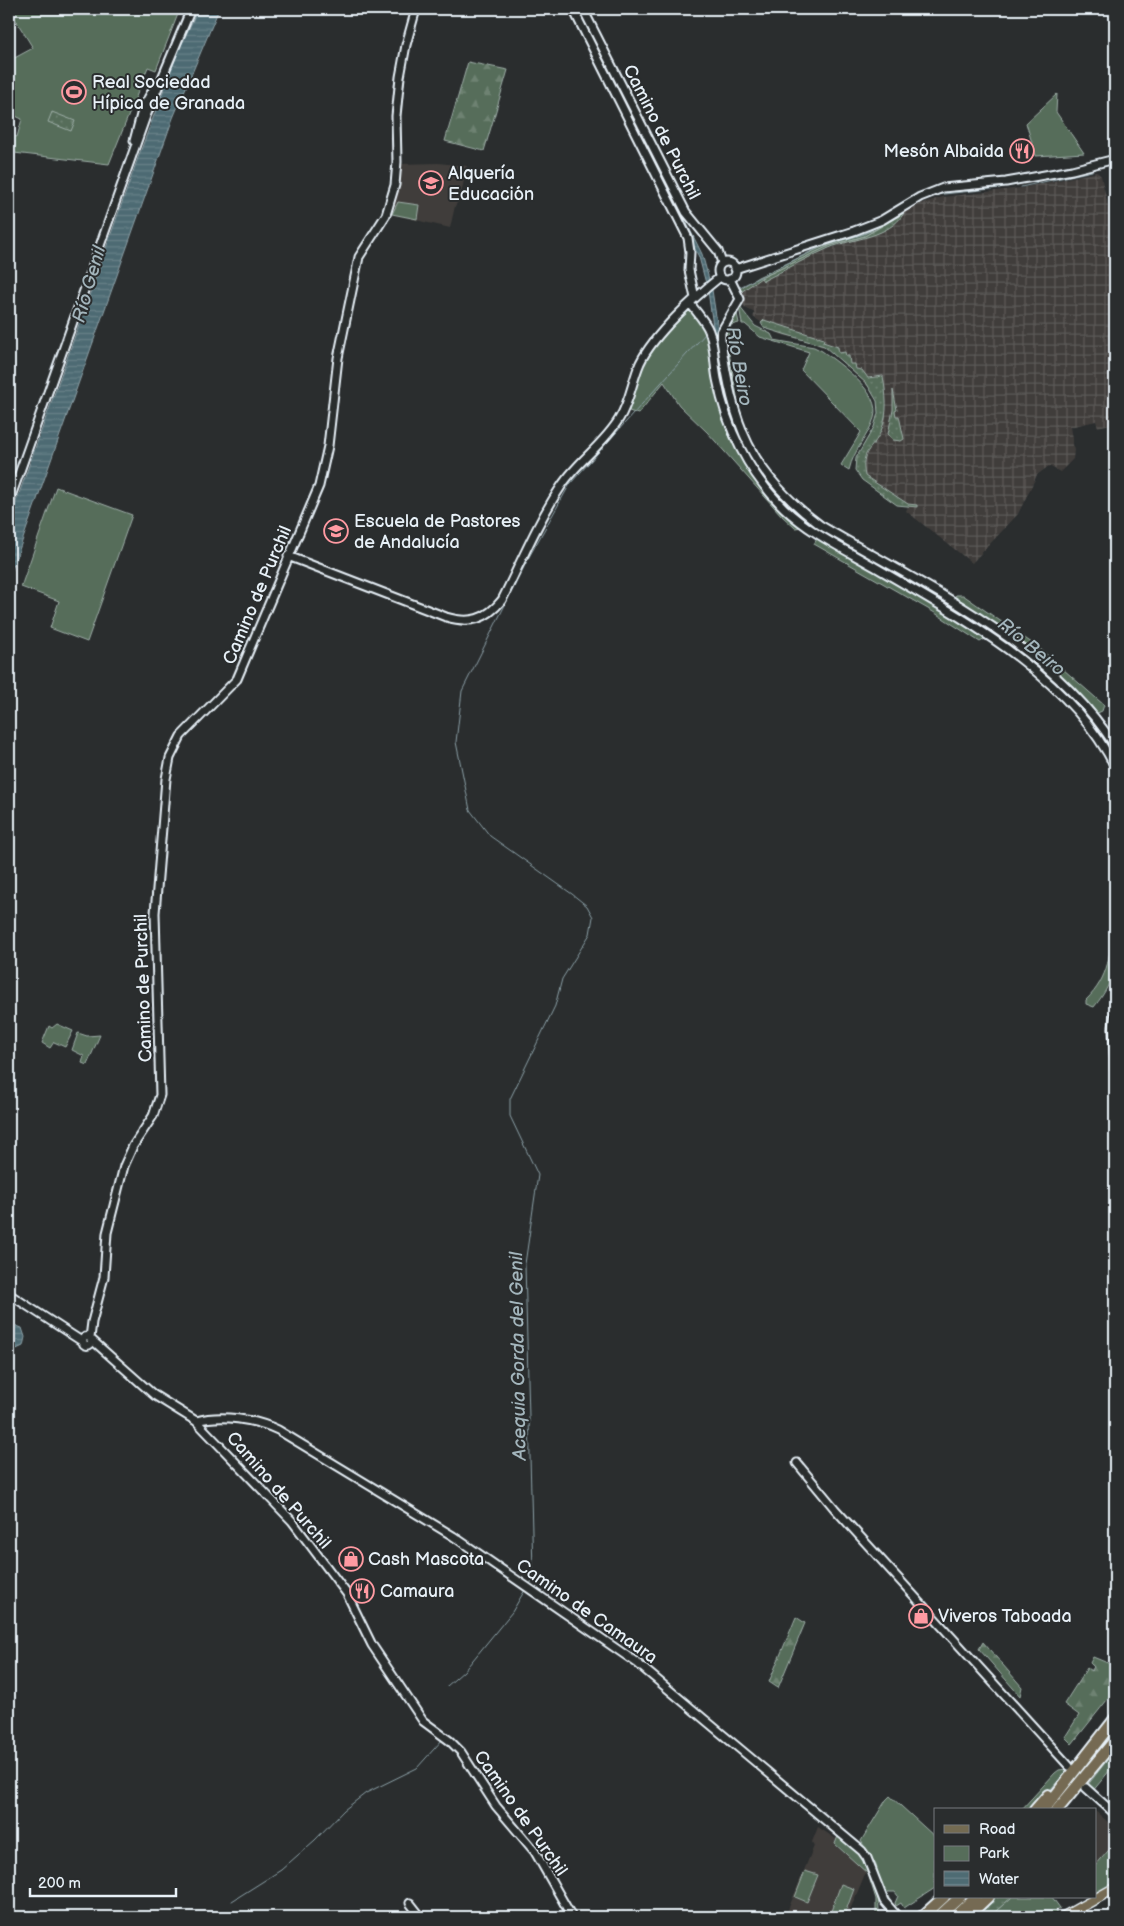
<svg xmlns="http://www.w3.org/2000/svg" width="1124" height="1926" font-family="'Balsamiq Sans',sans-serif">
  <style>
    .built { fill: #403d3b }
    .industrial { fill: url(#industrial-grid) }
    .green { fill: #566d5a; stroke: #9fafa9 }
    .forest { fill: url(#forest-firs); stroke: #9fafa9 }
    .garden { fill: url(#garden-dots); stroke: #9fafa9 }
    .water { fill: url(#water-rules); stroke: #8ca1a8 }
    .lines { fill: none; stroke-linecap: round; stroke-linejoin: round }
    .stream { stroke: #8ca1a8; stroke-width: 1 }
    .minor-casing { stroke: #e8f1f8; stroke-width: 11 }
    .major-casing { stroke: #e8f1f8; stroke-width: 12 }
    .highway-casing { stroke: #e8f1f8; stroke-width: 14 }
    .minor { stroke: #2a2d2e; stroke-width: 7 }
    .major { stroke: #746b52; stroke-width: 9 }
    .highway { stroke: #746b52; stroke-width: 10 }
    .labels { text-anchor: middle; stroke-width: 4; stroke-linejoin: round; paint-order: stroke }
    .poi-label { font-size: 18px; fill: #e8f1f8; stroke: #2a2d2e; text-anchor: start }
    .street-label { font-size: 18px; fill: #e8f1f8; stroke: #2a2d2e }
    .water-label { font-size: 19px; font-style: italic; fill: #a3b5bc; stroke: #2a2d2e }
  </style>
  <defs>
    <pattern id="industrial-grid" width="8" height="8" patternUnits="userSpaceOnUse" patternTransform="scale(1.25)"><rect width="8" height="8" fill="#403d3b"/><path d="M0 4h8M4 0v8" fill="none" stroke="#5c5a58"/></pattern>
    <pattern id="forest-firs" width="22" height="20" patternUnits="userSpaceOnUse" patternTransform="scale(1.25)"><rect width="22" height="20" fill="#566d5a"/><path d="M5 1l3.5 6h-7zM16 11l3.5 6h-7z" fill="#6e8272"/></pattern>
    <pattern id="garden-dots" width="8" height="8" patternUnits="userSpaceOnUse" patternTransform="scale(1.25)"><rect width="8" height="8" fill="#566d5a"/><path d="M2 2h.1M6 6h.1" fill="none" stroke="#6e8272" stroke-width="1.8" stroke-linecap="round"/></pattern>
    <pattern id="water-rules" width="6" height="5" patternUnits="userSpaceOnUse" patternTransform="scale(1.25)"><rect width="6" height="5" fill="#4e6b73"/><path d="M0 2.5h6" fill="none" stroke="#688188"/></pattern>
  </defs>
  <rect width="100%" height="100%" fill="#2a2d2e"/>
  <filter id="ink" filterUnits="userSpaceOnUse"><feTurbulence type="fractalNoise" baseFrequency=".02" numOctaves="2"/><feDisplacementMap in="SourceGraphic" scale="10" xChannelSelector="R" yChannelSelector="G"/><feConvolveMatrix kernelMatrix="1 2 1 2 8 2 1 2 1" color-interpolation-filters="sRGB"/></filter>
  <g filter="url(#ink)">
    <path class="built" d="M438 163 467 166 460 199 455 206 450 228 390 214 395 201 400 164Z
      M1095 1811 1115 1828V1843L1095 1866Z
      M818 1827 836 1839 835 1845 865 1871V1874L847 1917H785L814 1846 812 1842Z"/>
    <path class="industrial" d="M1097 172 1101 176 1115 235V423L1098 427 1096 421 1070 427 1074 450 1073 459 1060 472 1049 466 1037 475 1018 514 972 563 906 511 908 506 863 479 855 461 877 421 879 411 875 393 829 350 814 343 780 334 753 317 755 313 745 308 738 293 754 280 798 260 884 229 912 206 943 197 1021 188Z"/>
    <path class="green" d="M9 9H180L156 70 148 67 109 164 14 153 13 149 9 148V135L17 137 22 119 9 113V61L33 48Z
      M1057 94 1056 112 1084 153 1036 156 1026 123Z
      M398 202 419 205 417 219 392 214Z
      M902 212 904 213 865 236 829 246 761 278 741 292 739 289 758 277 820 248 874 230Z
      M739 306 755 326 771 334 774 340 814 347 822 351C840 364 882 393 874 418 868 437 854 449 849 470L841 465 861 432 801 370 809 352 760 337 745 324H742Z
      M689 308 707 329 737 447 803 527 795 528 782 516 708 433 679 405 664 382 638 414 629 411C630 368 662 338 689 308Z
      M736 309 739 323 731 325 728 337V348L738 401 734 403 723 335Z
      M56 487 132 515 87 642 50 628 59 601 21 587Z
      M818 537 985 636V639L980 642 935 613 814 544Z
      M956 595H963L1039 648 1104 705 1102 711 1095 714 1022 646 998 627 953 599Z
      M1111 921 1115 922C1115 960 1119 976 1094 1007L1086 1004V1000C1109 978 1112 951 1111 921Z
      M57 1024 73 1031 65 1047 54 1042 50 1048 42 1043 49 1026 52 1028Z
      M78 1033 87 1036 100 1035 87 1065 82 1063 84 1056 72 1050Z
      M1115 1750V1764L1092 1792 1087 1786Z
      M1066 1769 1067 1771 1032 1810H1021L1055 1773 1059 1770Z
      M890 1796 935 1837V1888L904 1908 901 1903 896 1906 895 1903 898 1896 895 1892H888L887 1894 895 1911 884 1895 876 1865 861 1841 886 1800Z
      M838 1836C867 1855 880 1882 879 1917H876V1899L868 1874 835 1844Z
      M1115 1843V1883L1095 1894V1866Z
      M805 1871 818 1875 807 1902 795 1897Z
      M841 1884 854 1889 844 1916 831 1911Z
      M1012 1897H1052L1060 1908 1056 1910 1057 1913 1050 1917H989Z"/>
    <path class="forest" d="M468 62 508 70 484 151 445 141Z
      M796 1617 805 1623 778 1688 769 1682Z
      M983 1642 1022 1687 1020 1696 979 1649Z
      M1093 1657 1115 1666V1690L1072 1744 1065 1737 1079 1715 1064 1704 1087 1668 1091 1671 1094 1667 1090 1663Z"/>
    <path class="garden" d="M52 112 75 121 71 131 48 122Z
      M904 213C889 238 853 238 829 248 806 258 785 270 763 281L761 278 829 246 865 236Z
      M764 320 824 339 823 342 838 347 839 353 845 352 846 356H849L850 364H855L856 369 862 370 868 378 883 376C886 395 889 412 881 431 872 452 860 449 865 476L908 504 917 505V507L897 505 862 480 855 470 856 458 874 427 878 413 877 401 867 384 824 346 764 328 761 323Z
      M893 390 897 410 895 411 896 416H899L904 439 901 441 893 440 888 434 893 410Z
      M992 1897H1012L989 1917H972Z"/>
    <path class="water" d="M198 9H219L173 118 9 578V522L139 155 178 52Z
      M575 9H581L702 254 712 290 729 402 746 446 775 489 799 513 818 527 987 625 1024 654 1089 715 1114 751 1115 760C1091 713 1029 657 985 629L816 530 797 516 772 491 751 462 730 418 721 382 708 291 699 257Z
      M9 1323 22 1328 25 1337 23 1346 10 1352Z"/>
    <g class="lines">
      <path class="stream" d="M1104 165 1115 164
        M1021 187 1092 171
        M935 195 1000 188
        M740 287 820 247 864 234 891 219
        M530 1584 533 1579V1571L525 1264 538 1175 510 1116V1099L555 1006 562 979 590 934 593 917 587 906 572 894 490 836 470 810 456 742 462 691 529 557 570 484 706 333
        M447 1686 464 1671 512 1612 525 1590
        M232 1901 281 1870 315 1840 344 1810 366 1793 417 1768 443 1739
        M222 1917 228 1910"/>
      <g class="minor-casing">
        <path id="minor" d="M573 9 688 238 690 252 689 270 695 298
          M583 9 686 212 718 251 722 263
          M134 141 143 107 154 88
          M718 271a9 9 0 1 1 18 0a9 9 0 1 1-18 0Z
          M735 269 854 231 882 220 920 197 943 188 1006 182 1072 170 1115 159
          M730 279 740 299 721 332V340C733 424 749 472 820 525 922 585 1050 643 1115 746
          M690 303C696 312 706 322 709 331 715 346 714 364 717 379 726 427 748 473 784 508 810 533 844 549 875 567 960 617 1069 674 1115 767
          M9 502 146 116 191 9
          M288 556 446 617C470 624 486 620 502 600 521 562 538 521 562 485 578 461 604 444 619 419 630 402 632 381 640 363 654 334 695 297 720 277
          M1115 1012 1113 1028 1115 1070
          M9 1294 83 1342
          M82.5 1341a4.5 4.5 0 1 1 9 0a4.5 4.5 0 1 1-9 0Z
          M90 1338 92 1322 104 1277 107 1233 124 1166 133 1146 153 1116 160 1095 155 913 166 779 170 758 181 736 237 679 319 486 328 446 338 358 359 257 386 215 395 185 397 162 396 116 400 77 406 45 416 9
          M92 1340 154 1395 196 1421 292 1521 347 1594 372 1645 423 1721 450 1741 461 1752 496 1806 535 1852 572 1917
          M196 1421C221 1414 255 1419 278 1430L453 1536 637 1663 862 1851 867 1858 884 1901 898 1917
          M797 1463 835 1509 1069 1766
          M1086 1788 1115 1814
          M410 1903 421 1917"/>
      </g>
      <g class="major-casing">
        <path id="major" d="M1063 1917 1115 1888"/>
      </g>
      <g class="highway-casing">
        <path id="highway" d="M1035 1810 1048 1795
          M1044 1810 1115 1719
          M1057 1810 1115 1740
          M922 1917 944 1897
          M938 1917 960 1897
          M954 1917 975 1897
          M967 1917 988 1897"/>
      </g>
      <use href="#minor" class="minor"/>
      <use href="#major" class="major"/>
      <use href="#highway" class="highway"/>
    </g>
  </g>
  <defs>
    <g id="stadium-ring" transform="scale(1.25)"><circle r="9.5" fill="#2a2d2e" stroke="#ff9aa2" stroke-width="1.5"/><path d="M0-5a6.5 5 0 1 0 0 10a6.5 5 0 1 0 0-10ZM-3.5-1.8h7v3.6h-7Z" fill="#ff9aa2"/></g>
    <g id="restaurant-ring" transform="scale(1.25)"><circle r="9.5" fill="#2a2d2e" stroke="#ff9aa2" stroke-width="1.5"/><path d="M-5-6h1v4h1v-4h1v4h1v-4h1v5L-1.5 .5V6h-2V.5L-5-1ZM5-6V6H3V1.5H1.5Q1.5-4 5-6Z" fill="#ff9aa2"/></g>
    <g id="school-ring" transform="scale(1.25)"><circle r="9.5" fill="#2a2d2e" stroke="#ff9aa2" stroke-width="1.5"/><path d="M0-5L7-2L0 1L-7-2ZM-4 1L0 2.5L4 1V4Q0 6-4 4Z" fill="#ff9aa2"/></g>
    <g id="university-ring" transform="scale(1.25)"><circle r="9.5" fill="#2a2d2e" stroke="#ff9aa2" stroke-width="1.5"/><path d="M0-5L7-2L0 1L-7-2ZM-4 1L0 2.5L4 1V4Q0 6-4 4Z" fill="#ff9aa2"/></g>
    <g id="shop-ring" transform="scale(1.25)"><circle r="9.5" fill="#2a2d2e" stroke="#ff9aa2" stroke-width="1.5"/><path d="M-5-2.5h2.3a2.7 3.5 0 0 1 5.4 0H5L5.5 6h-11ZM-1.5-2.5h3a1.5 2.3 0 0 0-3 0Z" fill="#ff9aa2"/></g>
  </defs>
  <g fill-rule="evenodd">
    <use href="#stadium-ring" x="74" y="92"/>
    <use href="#restaurant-ring" x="1022" y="151"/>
    <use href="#school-ring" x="431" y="183"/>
    <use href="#university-ring" x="336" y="531"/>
    <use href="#shop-ring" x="351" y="1559"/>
    <use href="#restaurant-ring" x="362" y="1591"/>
    <use href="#shop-ring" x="921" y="1616"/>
  </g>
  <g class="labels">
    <g class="poi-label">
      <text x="92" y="88">Real Sociedad<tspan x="92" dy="21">Hípica de Granada</tspan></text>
      <text x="1004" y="157" text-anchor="end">Mesón Albaida</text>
      <text x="448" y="179">Alquería<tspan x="448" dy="21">Educación</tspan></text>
      <text x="354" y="527">Escuela de Pastores<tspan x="354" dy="21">de Andalucía</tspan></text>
      <text x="368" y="1565">Cash Mascota</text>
      <text x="380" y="1597">Camaura</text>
      <text x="938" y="1622">Viveros Taboada</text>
    </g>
    <g class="street-label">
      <text transform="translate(662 132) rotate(63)" y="6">Camino de Purchil</text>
      <text transform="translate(257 595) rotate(-67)" y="6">Camino de Purchil</text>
      <text transform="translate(143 988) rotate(-92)" y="6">Camino de Purchil</text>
      <text transform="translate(279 1490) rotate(49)" y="6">Camino de Purchil</text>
      <text transform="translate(587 1611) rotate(35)" y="6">Camino de Camaura</text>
      <text transform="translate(521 1813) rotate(55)" y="6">Camino de Purchil</text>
    </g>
    <g class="water-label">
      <text transform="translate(88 284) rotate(-74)" y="7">Río Genil</text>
      <text transform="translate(740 366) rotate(80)" y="7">Río Beiro</text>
      <text transform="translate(1032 646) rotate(39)" y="7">Río Beiro</text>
      <text transform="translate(517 1356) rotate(-91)" y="7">Acequia Gorda del Genil</text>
    </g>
  </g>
  <rect width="1124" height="1926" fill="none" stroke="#2a2d2e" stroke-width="30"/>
  <rect x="15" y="15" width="1094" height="1896" fill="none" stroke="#e8f1f8" stroke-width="2" filter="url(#ink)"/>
  <rect x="934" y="1808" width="162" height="90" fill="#2a2d2e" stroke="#767b7f"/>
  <rect x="944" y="1825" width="25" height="8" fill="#746b52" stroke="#767b7f"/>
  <text x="979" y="1834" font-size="15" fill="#e8f1f8">Road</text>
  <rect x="944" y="1846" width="25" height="15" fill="#566d5a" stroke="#767b7f"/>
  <text x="979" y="1858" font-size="15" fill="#e8f1f8">Park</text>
  <rect x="944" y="1871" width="25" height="15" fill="url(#water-rules)" stroke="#767b7f"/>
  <text x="979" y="1884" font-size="15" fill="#e8f1f8">Water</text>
  <path d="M30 1888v8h146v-8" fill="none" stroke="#e8f1f8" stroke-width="2.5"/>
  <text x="38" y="1888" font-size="15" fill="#e8f1f8" stroke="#2a2d2e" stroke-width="4" paint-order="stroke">200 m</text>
</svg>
